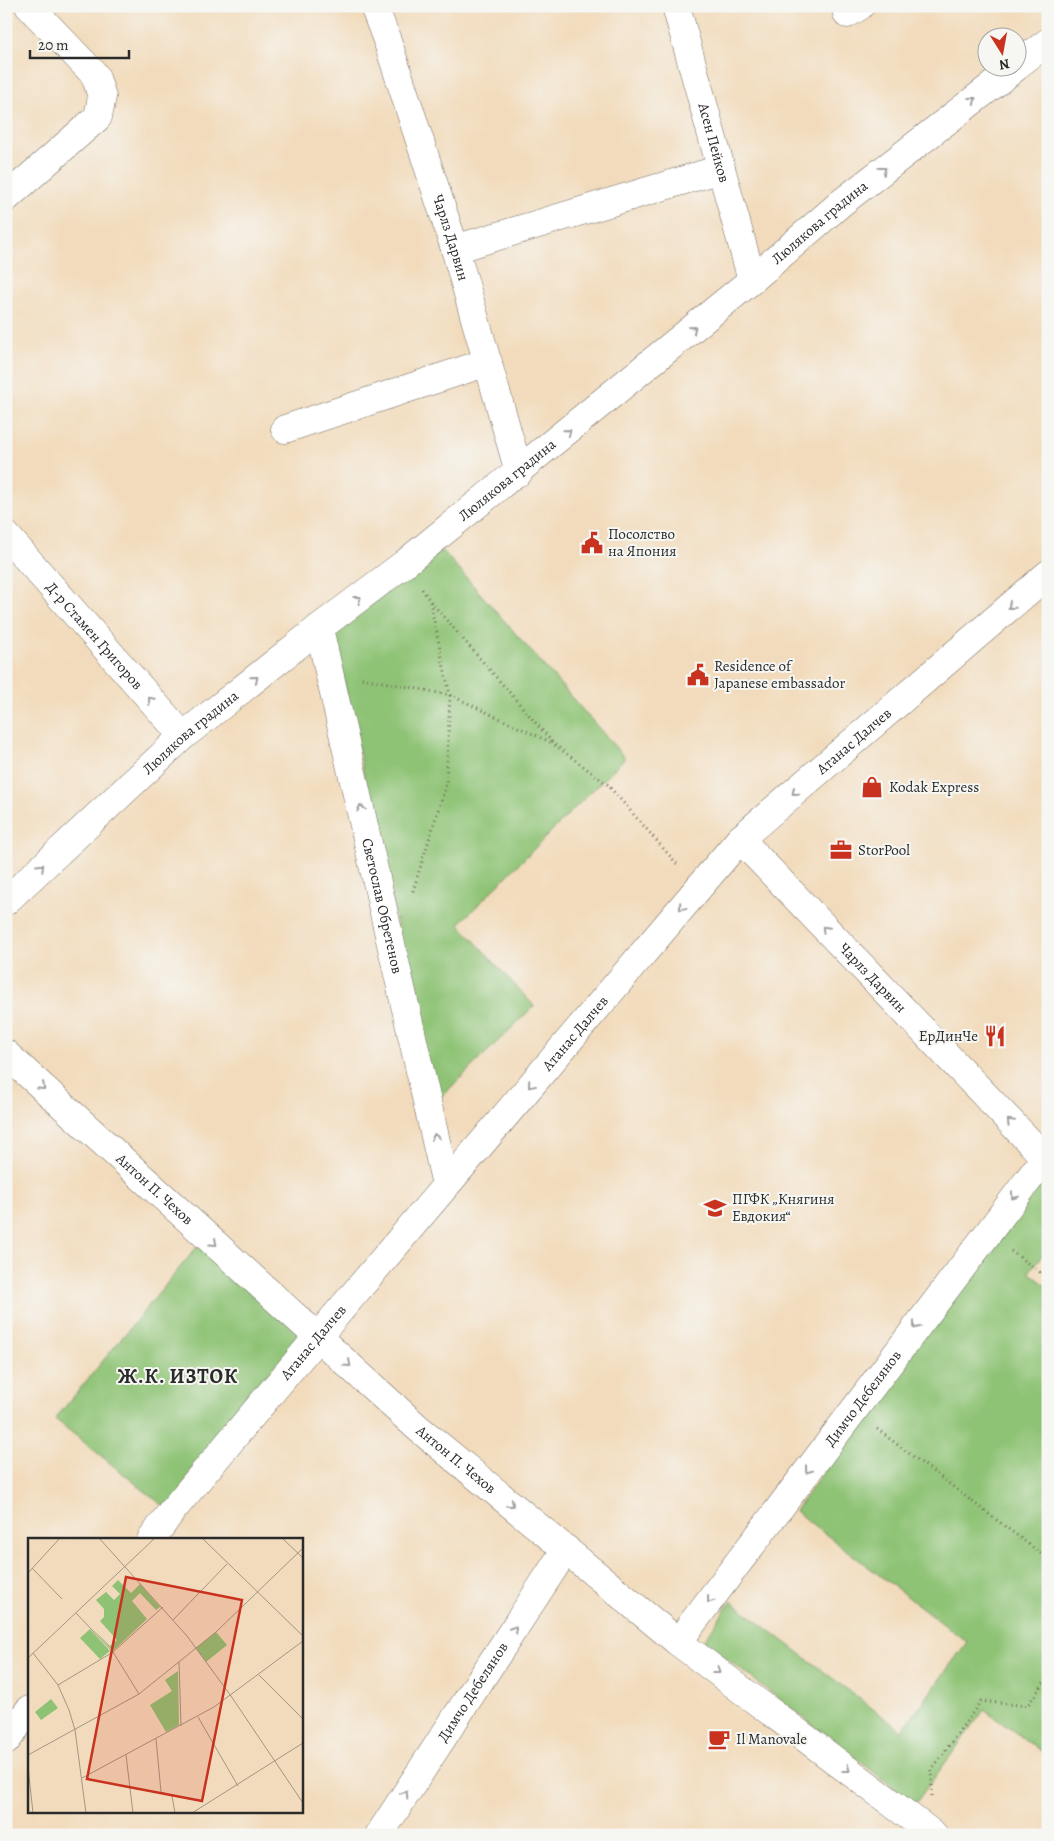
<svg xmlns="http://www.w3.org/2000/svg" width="1054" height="1841" font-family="Alegreya,serif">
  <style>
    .green { fill: #8ec375; stroke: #5c7750 }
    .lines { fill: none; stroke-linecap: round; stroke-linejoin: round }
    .minor-casing { stroke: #71695e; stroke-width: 29 }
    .path { stroke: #71695e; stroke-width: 3; stroke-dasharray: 1 4; stroke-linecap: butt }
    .minor { stroke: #fff; stroke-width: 28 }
    .oneway { stroke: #a0a0a0 }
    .labels { text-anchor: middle; stroke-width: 4; stroke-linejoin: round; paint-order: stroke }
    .street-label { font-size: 15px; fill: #2b2b2b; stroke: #f6f6f2 }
    .poi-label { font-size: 15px; fill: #2b2b2b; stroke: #f6f6f2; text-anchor: start }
    .district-label { font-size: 20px; font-weight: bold; letter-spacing: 1px; fill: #2b2b2b; stroke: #f6f6f2 }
    .inset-road { fill: none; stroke: #a29582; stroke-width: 1 }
    .view { fill: #c8321e; fill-opacity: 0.15; stroke: #c8321e; stroke-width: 2.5 }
    .inset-edge { fill: none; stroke: #2b2b2b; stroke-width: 2.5 }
  </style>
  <rect width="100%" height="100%" fill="#f6f6f2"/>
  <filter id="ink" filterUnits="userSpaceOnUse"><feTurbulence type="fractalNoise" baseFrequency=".02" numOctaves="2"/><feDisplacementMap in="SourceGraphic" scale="10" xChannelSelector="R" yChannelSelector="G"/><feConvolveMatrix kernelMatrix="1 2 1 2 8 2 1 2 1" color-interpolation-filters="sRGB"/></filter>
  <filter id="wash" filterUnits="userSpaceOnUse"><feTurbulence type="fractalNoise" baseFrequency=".0096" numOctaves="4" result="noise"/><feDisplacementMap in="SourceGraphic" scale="20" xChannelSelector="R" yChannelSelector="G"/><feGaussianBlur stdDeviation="1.12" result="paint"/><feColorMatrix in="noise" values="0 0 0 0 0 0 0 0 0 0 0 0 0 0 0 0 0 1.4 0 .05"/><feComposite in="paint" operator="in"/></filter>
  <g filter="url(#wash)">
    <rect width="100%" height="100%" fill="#f2dbbc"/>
    <path class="green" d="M442 550 625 758 459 924 534 1006 436 1102 333 634Z
      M1045 1167 1048 1169V1248L1029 1272 1048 1287V1756L984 1710 915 1804 704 1641 731 1601 902 1731 967 1642 795 1511Z
      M206 1236 318 1336 171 1512 55 1419Z"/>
  </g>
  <g filter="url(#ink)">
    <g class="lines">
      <g class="minor-casing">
        <g id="minor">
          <path id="s1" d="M374 6 388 43 455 249 519 472"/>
          <path id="s2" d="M676 6 752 280"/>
          <path d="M847 14 860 6"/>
          <path d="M1016 66 1048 42"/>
          <path d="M6 198 98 117 102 97 95 75 29 6"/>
          <path d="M455 249 721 169"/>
          <path d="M285 429 488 362"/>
          <path id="s3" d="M6 535 183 736"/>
          <path id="s4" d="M319 628 446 1185"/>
          <path id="s5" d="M740 839 1048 1161"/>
          <path id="s6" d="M6 901 183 736 319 628 404 564 752 280 841 203 1015 68"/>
          <path id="s7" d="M6 1054 418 1428 678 1642 934 1835"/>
          <path id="s8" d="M151 1540 171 1512 331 1321 740 839 1048 574"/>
          <path id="s9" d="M678 1642 1048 1154"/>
          <path d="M6 1741 29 1710"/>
          <path id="s10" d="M379 1835 566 1549"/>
        </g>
      </g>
      <path class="path" d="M422 589 430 601 555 745 607 784 677 864
        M430 602 450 695 552 743
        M362 678 450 695 446 785 412 894
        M1011 1251 1048 1278
        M1041 1273 1048 1264
        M1048 1329V1340
        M877 1429 1048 1559
        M932 1796V1769L981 1701 1027 1706 1048 1677"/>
      <use href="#minor" class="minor"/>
    </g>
    <defs><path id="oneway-chevron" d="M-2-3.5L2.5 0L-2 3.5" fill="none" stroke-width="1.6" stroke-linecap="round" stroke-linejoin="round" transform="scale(1.25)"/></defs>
    <g class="oneway">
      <use href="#oneway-chevron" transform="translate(973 100) rotate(-38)"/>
      <use href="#oneway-chevron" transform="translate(883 170) rotate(-38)"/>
      <use href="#oneway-chevron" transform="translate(693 329) rotate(-39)"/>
      <use href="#oneway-chevron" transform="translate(568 432) rotate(-39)"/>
      <use href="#oneway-chevron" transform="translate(358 599) rotate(-37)"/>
      <use href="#oneway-chevron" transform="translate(1011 606) rotate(139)"/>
      <use href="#oneway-chevron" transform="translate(255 679) rotate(-39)"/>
      <use href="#oneway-chevron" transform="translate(151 700) rotate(-131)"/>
      <use href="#oneway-chevron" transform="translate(795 792) rotate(139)"/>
      <use href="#oneway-chevron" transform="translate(361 808) rotate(-103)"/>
      <use href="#oneway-chevron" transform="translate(41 867) rotate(-44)"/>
      <use href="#oneway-chevron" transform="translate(682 907) rotate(130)"/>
      <use href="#oneway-chevron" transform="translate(825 929) rotate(-134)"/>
      <use href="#oneway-chevron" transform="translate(531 1085) rotate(130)"/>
      <use href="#oneway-chevron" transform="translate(42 1087) rotate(42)"/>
      <use href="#oneway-chevron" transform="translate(1010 1122) rotate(-134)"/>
      <use href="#oneway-chevron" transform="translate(435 1137) rotate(-103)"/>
      <use href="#oneway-chevron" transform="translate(1014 1196) rotate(127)"/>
      <use href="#oneway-chevron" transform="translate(214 1243) rotate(42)"/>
      <use href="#oneway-chevron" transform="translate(916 1326) rotate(127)"/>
      <use href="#oneway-chevron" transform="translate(348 1364) rotate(42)"/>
      <use href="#oneway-chevron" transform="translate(808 1470) rotate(127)"/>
      <use href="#oneway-chevron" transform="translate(511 1504) rotate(39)"/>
      <use href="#oneway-chevron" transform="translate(710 1600) rotate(127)"/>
      <use href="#oneway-chevron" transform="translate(514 1629) rotate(-57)"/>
      <use href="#oneway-chevron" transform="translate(717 1671) rotate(37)"/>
      <use href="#oneway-chevron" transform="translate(847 1769) rotate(37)"/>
      <use href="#oneway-chevron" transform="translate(405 1794) rotate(-57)"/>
    </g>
  </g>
  <defs>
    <g id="civic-bare" transform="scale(1.725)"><path d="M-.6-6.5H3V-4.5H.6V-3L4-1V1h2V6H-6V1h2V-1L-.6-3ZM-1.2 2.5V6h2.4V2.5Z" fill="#c8321e" stroke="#f6f6f2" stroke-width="2.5" paint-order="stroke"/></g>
    <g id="shop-bare" transform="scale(1.725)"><path d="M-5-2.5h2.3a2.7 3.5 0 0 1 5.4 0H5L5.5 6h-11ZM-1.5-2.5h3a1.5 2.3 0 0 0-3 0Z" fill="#c8321e" stroke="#f6f6f2" stroke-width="2.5" paint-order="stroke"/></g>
    <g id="office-bare" transform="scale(1.725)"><path d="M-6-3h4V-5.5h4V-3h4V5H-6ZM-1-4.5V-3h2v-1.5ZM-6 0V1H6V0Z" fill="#c8321e" stroke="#f6f6f2" stroke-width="2.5" paint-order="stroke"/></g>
    <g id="restaurant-bare" transform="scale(1.725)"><path d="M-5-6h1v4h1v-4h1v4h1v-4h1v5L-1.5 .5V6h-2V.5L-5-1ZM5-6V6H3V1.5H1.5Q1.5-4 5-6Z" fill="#c8321e" stroke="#f6f6f2" stroke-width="2.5" paint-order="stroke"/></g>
    <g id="school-bare" transform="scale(1.725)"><path d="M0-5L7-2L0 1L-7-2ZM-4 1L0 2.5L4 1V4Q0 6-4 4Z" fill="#c8321e" stroke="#f6f6f2" stroke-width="2.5" paint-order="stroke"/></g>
    <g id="cafe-bare" transform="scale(1.725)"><path d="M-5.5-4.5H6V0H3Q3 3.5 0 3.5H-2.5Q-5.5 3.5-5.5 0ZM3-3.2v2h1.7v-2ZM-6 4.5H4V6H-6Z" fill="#c8321e" stroke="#f6f6f2" stroke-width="2.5" paint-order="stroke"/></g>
  </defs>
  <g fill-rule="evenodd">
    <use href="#civic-bare" x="592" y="543"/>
    <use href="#civic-bare" x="698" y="675"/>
    <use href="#shop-bare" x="872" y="787"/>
    <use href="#office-bare" x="841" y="850"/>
    <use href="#restaurant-bare" x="995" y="1036"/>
    <use href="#school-bare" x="715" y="1208"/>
    <use href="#cafe-bare" x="719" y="1739"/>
  </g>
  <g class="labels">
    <g class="street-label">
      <text dy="5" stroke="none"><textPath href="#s2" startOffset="142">Асен Пейков</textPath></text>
      <text dy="5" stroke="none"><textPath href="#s6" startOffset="1060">Люлякова градина</textPath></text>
      <text dy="5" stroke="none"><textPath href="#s1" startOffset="244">Чарлз Дарвин</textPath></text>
      <text dy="5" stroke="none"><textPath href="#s6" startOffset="655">Люлякова градина</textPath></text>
      <text dy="5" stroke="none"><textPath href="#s3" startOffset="134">Д-р Стамен Григоров</textPath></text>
      <text dy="5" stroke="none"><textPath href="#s6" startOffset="250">Люлякова градина</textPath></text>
      <text dy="5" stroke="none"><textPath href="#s8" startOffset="1066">Атанас Далчев</textPath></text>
      <text dy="5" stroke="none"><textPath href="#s4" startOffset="285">Светослав Обретенов</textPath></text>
      <text dy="5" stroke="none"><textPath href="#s5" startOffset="192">Чарлз Дарвин</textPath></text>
      <text dy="5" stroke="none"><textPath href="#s8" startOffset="661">Атанас Далчев</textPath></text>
      <text dy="5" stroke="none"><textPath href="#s7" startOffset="201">Антон П. Чехов</textPath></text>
      <text dy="5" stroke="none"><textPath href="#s8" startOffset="256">Атанас Далчев</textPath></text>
      <text dy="5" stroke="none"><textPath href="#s9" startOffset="306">Димчо Дебелянов</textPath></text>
      <text dy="5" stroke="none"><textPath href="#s7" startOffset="606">Антон П. Чехов</textPath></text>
      <text dy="5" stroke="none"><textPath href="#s10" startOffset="171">Димчо Дебелянов</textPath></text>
    </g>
    <g class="poi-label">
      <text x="608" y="539">Посолство<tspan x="608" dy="17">на Япония</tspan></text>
      <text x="714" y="671">Residence of<tspan x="714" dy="17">Japanese embassador</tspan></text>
      <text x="889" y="792">Kodak Express</text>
      <text x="858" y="855">StorPool</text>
      <text x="978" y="1041" text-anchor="end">ЕрДинЧе</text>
      <text x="732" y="1204">ПГФК „Княгиня<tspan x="732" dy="17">Евдокия“</tspan></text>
      <text x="736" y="1744">Il Manovale</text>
    </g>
    <g class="district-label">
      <text x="178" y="1383">Ж.К. ИЗТОК</text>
    </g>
  </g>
  <g transform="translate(28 1538)">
    <rect width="275" height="275" fill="#f2dbbc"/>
    <path d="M90 42 103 55 112 46 132 69 128 72 112 55 104 63 119 81 85 113 64 90 82 108 89 102 72 83 76 79V71L68 62 78 54 86 62 92 56 84 48ZM62 91 82 113 72 121 52 100ZM188 94 199 107 178 124 168 110ZM150 133 151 187 138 194 122 167 144 153 137 142ZM23 161 30 170 13 182 7 174Z" fill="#8ec375"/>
    <path class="inset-road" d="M71 0 159 98 203 158 275 265M174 0 275 98M254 0 275 20M4 30 34 61M0 35 32 0M48 75 85 114 111 156M145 82 199 26M5 115 30 147 41 172 47 192 58 275M0 120 127 0M151 124 153 188M231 137 275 181M30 147 85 114 135 69M170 179 210 248M128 201 133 254 144 258 147 275M0 217 111 156 188 94 275 10M98 217 105 275M0 229 5 275M54 240 186 169 275 103M164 275 275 205"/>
    <path class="view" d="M98 39 214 62 174 263 59 241Z"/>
    <rect width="275" height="275" class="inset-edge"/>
  </g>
  <rect width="1054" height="1841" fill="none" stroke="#f6f6f2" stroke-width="25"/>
  <g transform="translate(1002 52) rotate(169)"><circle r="24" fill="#f6f6f2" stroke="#a5a5a2"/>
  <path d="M0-4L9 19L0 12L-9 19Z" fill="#c8321e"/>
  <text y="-8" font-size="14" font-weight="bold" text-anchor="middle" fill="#2b2b2b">N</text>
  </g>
  <path d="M30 50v8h99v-8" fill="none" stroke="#2b2b2b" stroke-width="2.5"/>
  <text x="38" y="50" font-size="15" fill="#2b2b2b" stroke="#f6f6f2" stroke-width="4" paint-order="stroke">20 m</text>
</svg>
